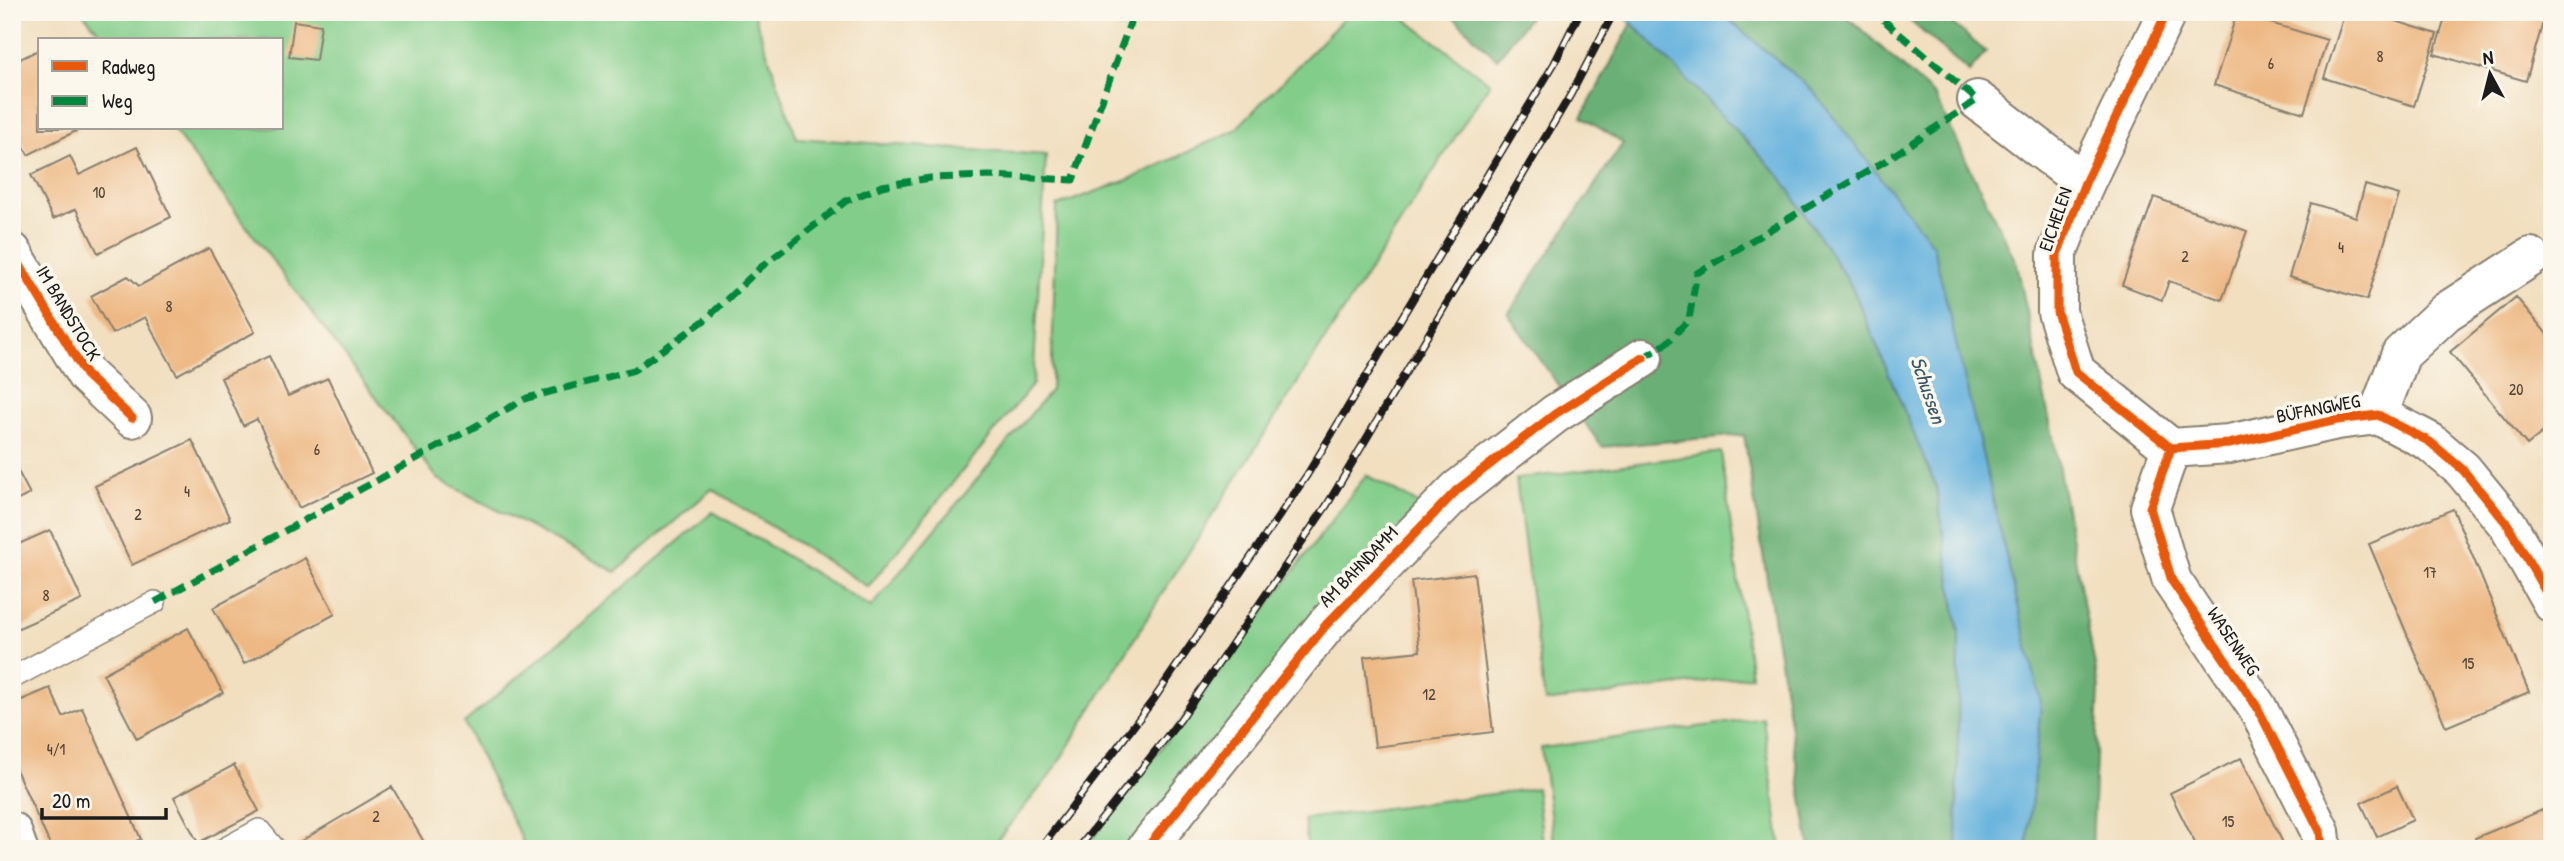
<svg xmlns="http://www.w3.org/2000/svg" width="2564" height="861" font-family="'Patrick Hand',sans-serif">
  <style>
    .green { fill: #83cd8a; stroke: #507453; stroke-width: 2 }
    .forest { fill: #6ab076; stroke: #436649; stroke-width: 2 }
    .water { fill: #64b1dd; stroke: #40667c; stroke-width: 2 }
    .building { fill: #edb883 }
    .lines { fill: none; stroke-linecap: round; stroke-linejoin: round }
    .service-casing { stroke: #867e6e; stroke-width: 24 }
    .minor-casing { stroke: #867e6e; stroke-width: 42 }
    .service { stroke: #fff; stroke-width: 21 }
    .minor { stroke: #fff; stroke-width: 38 }
    .rail-casing { stroke: #1c1c1c; stroke-width: 8 }
    .rail { stroke: #fbf7ec; stroke-width: 5; stroke-dasharray: 16; stroke-linecap: butt }
    .quiet { stroke: #00873e; stroke-width: 7; stroke-dasharray: 14 7; stroke-linecap: butt }
    .cycleway-casing { stroke: #fbf7ec; stroke-width: 13 }
    .cycleway { stroke: #e8590c; stroke-width: 9 }
    .labels { text-anchor: middle; stroke-width: 7; stroke-linejoin: round; paint-order: stroke }
    .number-label { font-size: 16px; fill: #504336 }
    .street-label { font-size: 19px; fill: #1c1c1c; stroke: #fbf7ec }
    .water-label { font-size: 21px; font-style: italic; fill: #395869; stroke: #fbf7ec }
  </style>
  <rect width="100%" height="100%" fill="#fbf7ec"/>
  <filter id="ink" filterUnits="userSpaceOnUse"><feTurbulence type="fractalNoise" baseFrequency=".0143" numOctaves="2"/><feDisplacementMap in="SourceGraphic" scale="14" xChannelSelector="R" yChannelSelector="G"/><feConvolveMatrix kernelMatrix="1 2 1 2 8 2 1 2 1" color-interpolation-filters="sRGB"/></filter>
  <filter id="wash" filterUnits="userSpaceOnUse"><feTurbulence type="fractalNoise" baseFrequency=".00686" numOctaves="4" result="noise"/><feDisplacementMap in="SourceGraphic" scale="28" xChannelSelector="R" yChannelSelector="G"/><feGaussianBlur stdDeviation="1.57" result="paint"/><feColorMatrix in="noise" values="0 0 0 0 0 0 0 0 0 0 0 0 0 0 0 0 0 1.4 0 .05"/><feComposite in="paint" operator="in"/></filter>
  <g filter="url(#wash)">
    <rect width="100%" height="100%" fill="#f1dfc0"/>
    <path class="green" d="M82 12H753L797 138 1046 155 1033 384 868 587 712 489 616 572 438 479 172 128H282V40H106Z
      M1350 12H1396L1490 83 1160 597 1052 773 990 849H528L525 846 464 723 713 512 871 607 1051 390 1057 206 1130 179 1235 130Z
      M1721 452 1751 676 1545 702 1516 479Z
      M1366 475 1424 507 1132 849H1085Z
      M1763 718 1781 849H1555L1541 748Z
      M1536 788 1544 849H1308L1304 819Z"/>
    <path class="forest" d="M1448 12H1533L1497 59Z
      M1720 12H1842L1935 96 2017 264 2053 437 2099 688 2092 849H2027L2041 703 1813 91Z
      M1900 12H1939L1986 52 1969 72Z
      M1632 23 1781 177 1853 289 1936 486 1959 635 1957 849H1810L1744 435 1602 447 1508 314 1623 143 1582 117Z"/>
    <path class="water" d="M1617 12H1720L1813 91 1933 245 2041 703 2027 849H1957L1959 632 1936 486 1853 289 1781 177 1632 23Z"/>
    <g id="blocks">
      <path class="building" d="M2345 12H2367L2437 34 2414 106 2324 78Z
        M2447 12H2493L2506 16 2507 12H2546L2526 81 2434 54Z
        M2237 13 2327 40 2304 113 2214 85Z
        M294 21 321 25 316 60 289 57Z
        M40 49V128H82L28 155 12 122V63Z
        M137 147 171 217 98 253 76 209 53 219 31 175 70 156 79 175Z
        M2365 185 2399 195 2367 300 2289 277 2311 203 2356 217Z
        M2154 197 2247 231 2222 300 2169 281 2162 300 2122 285Z
        M209 248 255 332 177 375 145 317 112 334 91 296 128 276 139 286Z
        M2516 297 2552 340V425L2527 445 2450 352Z
        M269 356 288 396 328 378 372 473 299 508 257 419 243 426 221 378Z
        M192 440 230 519 132 565 95 486Z
        M12 460 30 494 12 503Z
        M2453 509 2529 692 2446 727 2369 544Z
        M50 530 82 600 12 631V547Z
        M305 558 335 614 244 664 213 608Z
        M1474 573 1493 732 1375 747 1364 657 1420 651 1411 581Z
        M188 628 223 693 137 739 103 674Z
        M50 688 63 717 82 708 141 839 118 849H52L12 761V704Z
        M2241 758 2286 849H2198L2170 793Z
        M234 765 259 811 198 843 174 797Z
        M2397 786 2413 820 2377 837 2361 803Z
        M392 787 428 849H299L296 844Z
        M2552 806V849H2540L2538 844 2526 849H2480L2475 838Z"/>
    </g>
  </g>
  <g filter="url(#ink)">
    <use href="#blocks" fill-opacity="0" stroke="#867e6e" stroke-width="2"/>
    <g class="lines">
      <g class="service-casing">
        <path id="service" d="M12 678 155 602
          M224 849 259 830 275 849"/>
      </g>
      <g class="minor-casing">
        <path id="minor" d="M2167 12 2085 183 2057 254V312L2076 372 2171 448
          M1977 100 2085 183
          M12 252 86 375 132 418
          M2378 415 2401 354 2446 312 2531 257
          M2171 448 2229 444 2337 420 2378 415 2430 442 2463 470 2508 525 2552 603
          M2171 448 2150 508 2172 581 2257 707 2320 831 2322 849
          M12 832 18 849
          M1146 849 1326 625 1457 490 1555 414 1643 358"/>
      </g>
      <use href="#service" class="service"/>
      <use href="#minor" class="minor"/>
      <g class="rail-casing">
        <path id="rail" d="M1040 849 1154 699 1307 475 1554 64 1580 12
          M1078 849 1180 720 1327 505 1571 94 1614 12"/>
      </g>
      <use href="#rail" class="rail"/>
      <path class="quiet" d="M1643 358 1667 343 1689 319 1697 273 1885 161 1977 100 1874 12
        M155 602 527 398 634 370 705 320 760 268 846 201 882 186 930 178 989 176 1073 180 1134 12"/>
      <g class="cycleway-casing">
        <path id="cycleway" d="M2167 12 2085 183 2057 254V312L2076 372 2171 448
          M12 252 86 375 132 418
          M2171 448 2229 444 2337 420 2378 415 2430 442 2463 470 2508 525 2552 603
          M2171 448 2150 508 2172 581 2257 707 2320 831 2322 849
          M1146 849 1326 625 1457 490 1555 414 1643 358"/>
      </g>
      <use href="#cycleway" class="cycleway"/>
    </g>
  </g>
  <g class="labels">
    <g class="number-label">
      <text x="2380" y="62">8</text>
      <text x="2271" y="69">6</text>
      <text x="99" y="198">10</text>
      <text x="2341" y="253">4</text>
      <text x="2185" y="262">2</text>
      <text x="169" y="312">8</text>
      <text x="2516" y="395">20</text>
      <text x="317" y="455">6</text>
      <text x="187" y="497">4</text>
      <text x="138" y="520">2</text>
      <text x="2430" y="578">17</text>
      <text x="46" y="601">8</text>
      <text x="2468" y="669">15</text>
      <text x="1429" y="700">12</text>
      <text x="56" y="755">4/1</text>
      <text x="376" y="822">2</text>
      <text x="2228" y="827">15</text>
    </g>
    <g class="street-label">
      <text transform="translate(2055 219) rotate(-71)" y="7">EICHELEN</text>
      <text transform="translate(69 313) rotate(59)" y="7">IM BANDSTOCK</text>
      <text transform="translate(2318 408) rotate(-11)" y="7">BÜFANGWEG</text>
      <text transform="translate(1358 566) rotate(-46)" y="7">AM BAHNDAMM</text>
      <text transform="translate(2234 641) rotate(56)" y="7">WASENWEG</text>
    </g>
    <g class="water-label">
      <text transform="translate(1928 390) rotate(71)" y="7">Schussen</text>
    </g>
  </g>
  <rect width="2564" height="861" fill="none" stroke="#fbf7ec" stroke-width="42"/>
  <rect x="38" y="38" width="245" height="91" fill="#fbf7ec" stroke="#a29f99" stroke-width="2"/>
  <rect x="52" y="61" width="35" height="10" fill="#e8590c" stroke="#a29f99" stroke-width="2"/>
  <text x="102" y="74" font-size="21" fill="#1c1c1c">Radweg</text>
  <rect x="52" y="96" width="35" height="10" fill="#00873e" stroke="#a29f99" stroke-width="2"/>
  <text x="102" y="108" font-size="21" fill="#1c1c1c">Weg</text>
  <g transform="translate(2490 74) rotate(353)" stroke="#fbf7ec" stroke-width="5" paint-order="stroke">
  <path d="M0-5L12 26L0 18L-12 26Z" fill="#1c1c1c"/>
  <text y="-10" font-size="19" font-weight="bold" text-anchor="middle" fill="#1c1c1c">N</text>
  </g>
  <path d="M42 808v10h124v-10" fill="none" stroke="#1c1c1c" stroke-width="3.5"/>
  <text x="52" y="808" font-size="21" fill="#1c1c1c" stroke="#fbf7ec" stroke-width="5" paint-order="stroke">20 m</text>
</svg>
